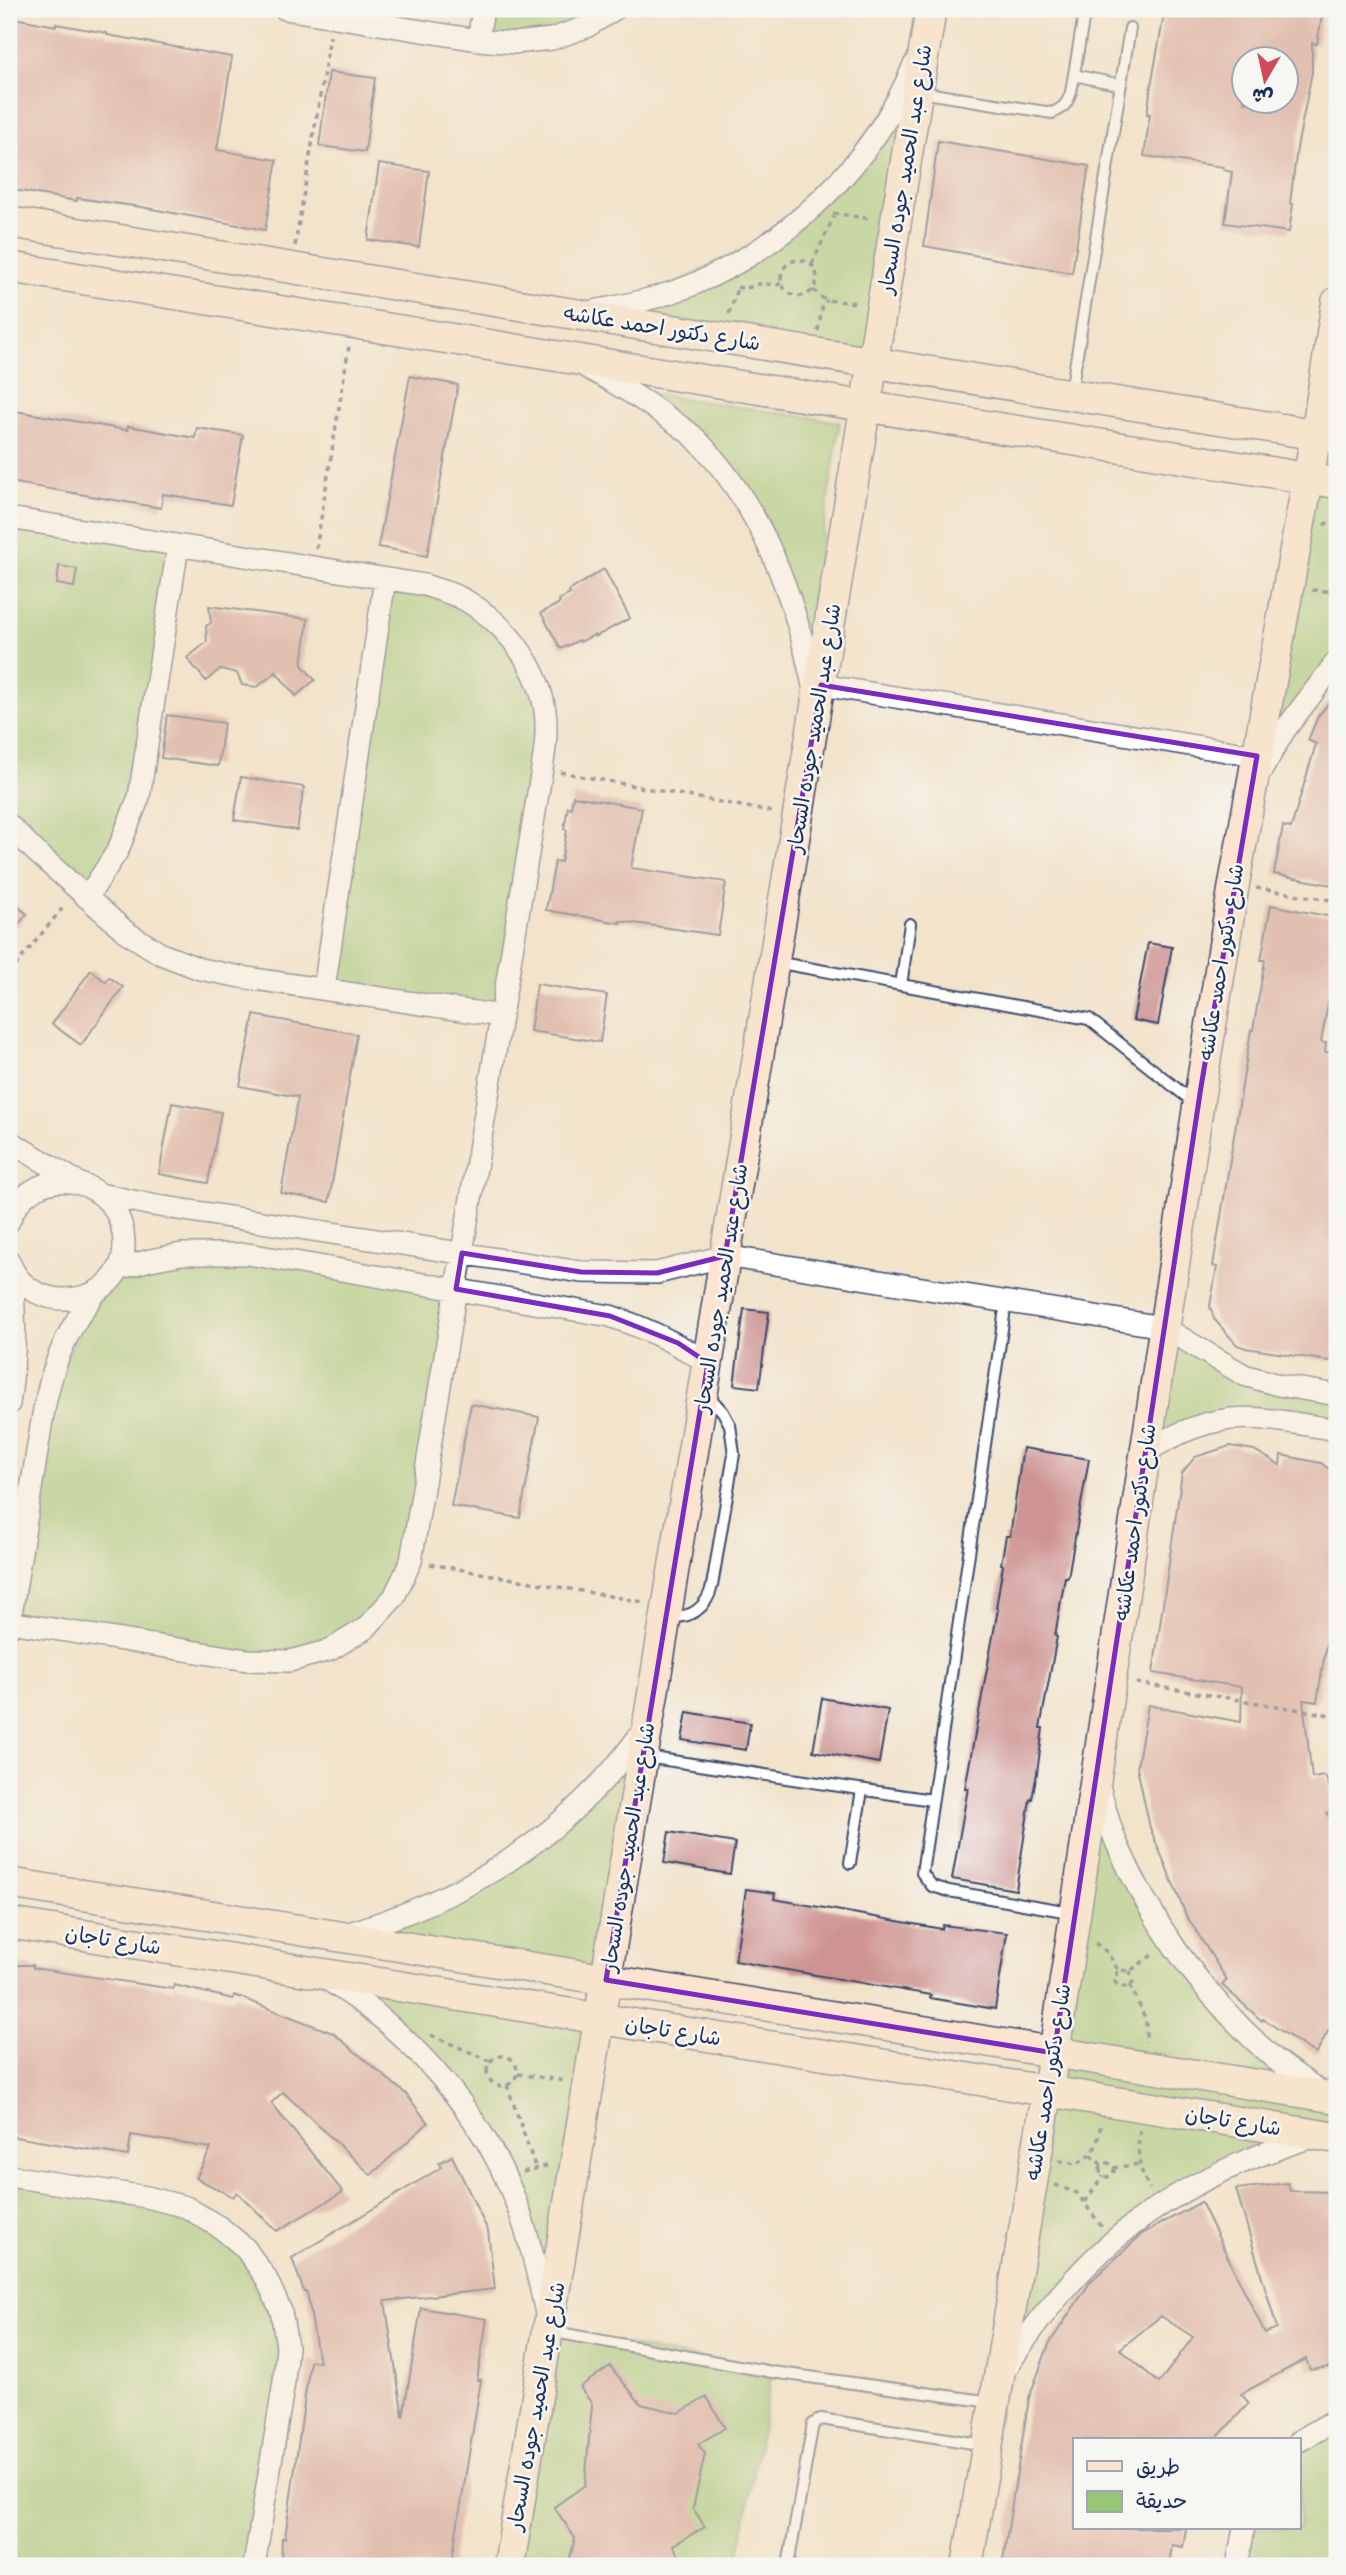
<svg xmlns="http://www.w3.org/2000/svg" width="1346" height="2575" font-family="'Balsamiq Sans','Playpen Sans Arabic',sans-serif">
  <style>
    .green { fill: #97c776; stroke: #597b6a; stroke-width: 2 }
    .building { fill: #ce9493; fill-rule: evenodd }
    .lines { fill: none; stroke-linecap: round; stroke-linejoin: round }
    .lane-casing { stroke: #3b4a6e; stroke-width: 14 }
    .street-casing { stroke: #3b4a6e; stroke-width: 24 }
    .secondary-casing { stroke: #3b4a6e; stroke-width: 33 }
    .path { stroke: #3b4a6e; stroke-width: 3.5; stroke-dasharray: 5 5; stroke-linecap: butt }
    .lane { stroke: #fff; stroke-width: 10 }
    .street { stroke: #fff; stroke-width: 21 }
    .secondary { stroke: #fde4d1; stroke-width: 30 }
    .marked { fill: none; stroke: #7b2cbf; stroke-width: 5; stroke-linejoin: round }
    .labels { text-anchor: middle; stroke-width: 5; stroke-linejoin: round; paint-order: stroke }
    .street-label { font-size: 21px; fill: #1b2f5e; stroke: #f6f6f2 }
  </style>
  <rect width="100%" height="100%" fill="#f6f6f2"/>
  <filter id="ink" filterUnits="userSpaceOnUse"><feTurbulence type="fractalNoise" baseFrequency=".0143" numOctaves="2"/><feDisplacementMap in="SourceGraphic" scale="14" xChannelSelector="R" yChannelSelector="G"/><feConvolveMatrix kernelMatrix="1 2 1 2 8 2 1 2 1" color-interpolation-filters="sRGB"/></filter>
  <filter id="wash" filterUnits="userSpaceOnUse"><feTurbulence type="fractalNoise" baseFrequency=".00686" numOctaves="4" result="noise"/><feDisplacementMap in="SourceGraphic" scale="28" xChannelSelector="R" yChannelSelector="G"/><feGaussianBlur stdDeviation="1.57" result="paint"/><feColorMatrix in="noise" values="0 0 0 0 0 0 0 0 0 0 0 0 0 0 0 0 0 1.4 0 .05"/><feComposite in="paint" operator="in"/></filter>
  <g filter="url(#wash)">
    <rect width="100%" height="100%" fill="#f2e3cb"/>
    <path class="green" d="M483 9H615L586 27 478 40Z
      M904 88 874 363 576 314 635 304 793 225Z
      M1337 302V661L1252 787Z
      M641 392 840 422 807 634 748 493Z
      M9 518 178 546 139 797 87 898 9 825Z
      M385 579 463 598 522 652 546 729 501 1016 324 989Z
      M182 1254 456 1289 411 1561 366 1628 290 1661 9 1622 47 1391 109 1281Z
      M1163 1327 1214 1357 1337 1395V1430L1239 1417 1146 1451Z
      M648 1724 606 1980 339 1937 513 1859Z
      M1096 1778 1116 1842 1223 2010 1337 2098V2138L1261 2153 1111 2242 997 2383Z
      M319 1974 600 2019 549 2331 772 2372 737 2566H506L549 2331 511 2189 432 2067Z
      M9 2176 147 2197 245 2248 287 2346 254 2566H9Z
      M1337 2419V2566H1237L1244 2528H1299V2441Z"/>
    <g id="blocks">
      <path class="building" d="M1165 9H1280L1322 16 1317 44 1312 43V72L1297 148 1290 203 1293 204 1289 232 1225 223 1232 172 1224 170V167L1144 156 1150 114H1147L1151 86ZM1244 60H1286V102H1244Z
        M9 17 56 26V24L107 33V35L232 57 217 150 277 160 265 230 141 207 77 198V201L9 189Z
        M329 72 375 78 365 152 319 146Z
        M938 141 1089 166 1072 273 924 246Z
        M379 164 429 171 419 247 368 240Z
        M410 376 458 385 427 556 378 547Z
        M9 410 127 430 128 426 195 438 197 428 243 435 231 505 163 494 161 508 9 482Z
        M59 566 77 569 74 587 57 584Z
        M604 569 630 618 595 637 594 635 580 642 579 640 561 649 541 613 560 603 559 600 570 594 569 591Z
        M209 606 308 619 302 665 315 680 296 696 276 672 257 687 242 685 237 673 220 669 206 681 187 658 207 642 206 626 211 623Z
        M1337 693V886L1274 874 1283 826 1291 828 1316 744 1308 740 1318 716Z
        M167 715 224 723 218 766 161 758Z
        M241 777 304 787 297 830 234 820Z
        M573 796 642 808 631 868 726 882 718 935 620 921V923L546 910 555 861 561 862 567 830 564 829 568 807 571 808Z
        M9 899 27 914 9 936Z
        M1271 905 1337 918V954L1321 1042 1326 1043 1325 1052 1337 1053V1359L1328 1361 1246 1348 1237 1345 1214 1319 1210 1306 1217 1267 1213 1266 1251 1030H1253L1265 960H1261Z
        M1148 943 1172 947 1158 1025 1133 1020Z
        M91 970 106 982 109 977 123 987 81 1045 52 1024Z
        M537 984 607 995 600 1042 530 1031Z
        M254 1015 357 1034 329 1202 281 1193 298 1097 240 1086Z
        M172 1103 221 1112 208 1183 159 1174Z
        M744 1309 769 1312 759 1388 734 1385Z
        M471 1404 539 1417 520 1518 451 1506Z
        M1230 1446 1254 1450 1280 1465 1281 1455 1321 1463 1337 1475V1577L1317 1702 1303 1700 1312 1778 1325 1776 1337 1803V1809L1326 1813 1337 1827V2014L1316 2054 1263 2019 1262 2021 1222 1985 1227 1980 1186 1915 1150 1828 1137 1767 1148 1705 1241 1722 1242 1687 1153 1673 1182 1473 1195 1457Z
        M1023 1448 1089 1459 1068 1577H1065L1055 1636 1057 1637 1040 1728H1043L1037 1773 1032 1799H1030L1016 1890 952 1879 968 1788H965L998 1609 996 1608 1003 1565 1001 1564 1006 1536H1010Z
        M822 1698 888 1710 879 1763 813 1751Z
        M687 1712 750 1723 746 1750 682 1740Z
        M669 1832 735 1843 730 1874 664 1863Z
        M746 1889 775 1893 774 1899 942 1929 943 1925 1007 1933 995 2009 930 1998 931 1995 735 1961Z
        M9 1965H33V1968L173 1989 174 1985 233 1999 234 1995 333 2033 406 2094 428 2123 371 2175 283 2092 271 2103 343 2192 277 2231 237 2192 233 2197 196 2178 211 2148 131 2135 128 2156 9 2136Z
        M452 2156 488 2231 495 2289 385 2301 403 2417 421 2308 487 2319 477 2380H481L451 2566H293V2562L281 2560 282 2538H285L310 2361 319 2362 307 2292H304L292 2258 442 2167 439 2163Z
        M1288 2183 1290 2191 1337 2192V2366L1310 2370 1306 2359 1241 2394 1249 2403 1215 2440H1075V2528H1186L1183 2547 1172 2545 1169 2566H1002L1029 2398 1049 2344 1091 2281 1142 2234 1201 2202 1265 2333 1277 2328 1236 2189ZM1161 2316 1193 2337 1159 2383 1120 2349Z
        M610 2366 641 2404 679 2413 707 2397 725 2428 698 2444 705 2454 693 2508 705 2527 673 2545 679 2556 676 2566H568L575 2538 554 2507 585 2485 592 2404 580 2387Z"/>
    </g>
  </g>
  <g filter="url(#ink)">
    <use href="#blocks" fill-opacity="0" stroke="#3b4a6e" stroke-width="2"/>
    <g class="lines">
      <g class="lane-casing">
        <path id="lane" d="M1074 75 1121 85
          M920 92 1052 113C1064 108 1067 104 1071 92L1085 9
          M1071 392 1130 28
          M775 962 1089 1019 1196 1104
          M901 985 910 924
          M1006 1302 922 1873 932 1886 949 1891 1075 1913
          M668 1616C691 1620 707 1607 712 1586L734 1454 730 1425 723 1412 706 1393
          M646 1757 932 1800
          M850 1863 862 1790
          M549 2331 772 2372 992 2402
          M788 2566 812 2429 813 2424 821 2419 985 2445"/>
      </g>
      <g class="street-casing">
        <path id="street" d="M285 9 478 40 515 43 552 39 586 27 615 9
          M478 40 483 9
          M593 311C627 305 660 298 692 285 790 244 873 163 914 65
          M584 366C614 382 642 399 670 419 678 425 688 431 695 438 763 507 795 598 814 690
          M9 518 425 585C438 590 453 593 465 600 510 626 548 677 546 731 546 744 544 757 542 769L411 1561 394 1597 366 1628 330 1650 290 1661 247 1660 9 1622
          M821 685 1257 756
          M1260 773 1284 731 1337 661
          M9 825 35 851 126 932 161 954 200 969 241 977 501 1016
          M87 898 118 850 139 797 178 546
          M324 989 385 579
          M9 1141 76 1181
          M104 1195 152 1205 581 1272 657 1273 725 1256 1163 1327 1244 1375 1278 1385 1337 1395
          M9 1221C33 1156 125 1176 124 1246 123 1308 29 1319 9 1261
          M118 1269 150 1260 182 1254H248L610 1316C646 1328 677 1343 708 1363
          M9 1404C16 1357 17 1315 10 1267
          M1146 1452C1219 1405 1257 1417 1337 1430
          M9 1627C17 1579 24 1531 32 1483 45 1407 46 1354 97 1291
          M1098 1783C1104 1803 1109 1825 1117 1844 1153 1926 1203 1995 1270 2055 1286 2069 1305 2080 1322 2093
          M346 1934C451 1902 534 1857 608 1775 622 1760 633 1744 645 1728
          M324 1977C342 1990 363 2002 380 2017 435 2064 483 2123 511 2190 528 2230 537 2271 546 2313
          M9 2176 147 2197 186 2207 221 2228 245 2248 266 2278 281 2311 287 2346 284 2382 254 2566
          M1004 2372C1083 2246 1170 2181 1312 2137
          M1299 2441 1337 2419
          M1237 2566 1244 2528"/>
      </g>
      <g class="secondary-casing">
        <path id="secondary" d="M9 222 1337 438
          M9 267 1337 483
          M9 1883 1337 2098
          M9 1923 1337 2138
          M509 2566 931 9
          M967 2566 1054 2053 1201 1087 1234 884 1316 435 1337 302"/>
      </g>
      <path class="path" d="M833 213 871 219
        M295 246 330 36
        M781 278a18 18 0 1 1 36 0a18 18 0 1 1-36 0Z
        M812 264 834 216
        M737 287C748 290 750 286 759 284 764 283 773 285 777 285L781 283
        M813 290 825 300 859 303
        M729 314 736 292 735 287
        M818 331 822 308 827 300
        M1324 525 1337 517
        M316 549 349 346
        M1312 590 1326 591 1337 601
        M1328 593 1337 572
        M560 772 773 812
        M1256 888 1337 901
        M9 974 65 905
        M430 1564 643 1602
        M1136 1683 1337 1716
        M1095 1943 1107 1952 1118 1970
        M1130 1971 1133 1983 1127 1987 1118 1986 1115 1982 1118 1970 1130 1971 1155 1953
        M1130 1985 1146 2020V2042
        M431 2035 490 2061
        M487 2071a15 15 0 1 1 30 0a15 15 0 1 1-30 0Z
        M518 2074 566 2081
        M507 2085 536 2169
        M1140 2130C1137 2153 1138 2169 1150 2189
        M1090 2155 1102 2165
        M1059 2161 1077 2164C1097 2152 1097 2145 1101 2124
        M1100 2170a7 7 0 1 1 14 0a7 7 0 1 1-14 0Z
        M1113 2168 1139 2164
        M523 2172 550 2165
        M1055 2185 1077 2193 1102 2227
        M1085 2202 1103 2176"/>
      <use href="#lane" class="lane"/>
      <use href="#street" class="street"/>
      <use href="#secondary" class="secondary"/>
    </g>
  </g>
  <path d="M0 0H1346V2575H0ZM821 685 1257 756 1201 1087 1054 2053 606 1980 708 1363 678 1343 610 1316 456 1289 462 1253 581 1272 657 1273 725 1256Z" fill="#f2e3cb" fill-opacity=".55" fill-rule="evenodd"/>
  <path class="marked" d="M821 685 1257 756 1201 1087 1054 2053 606 1980 708 1363 678 1343 610 1316 456 1289 462 1253 581 1272 657 1273 725 1256Z"/>
  <g class="labels">
    <g class="street-label">
      <text transform="translate(905 169) rotate(-81)" y="7">شارع عبد الحميد جوده السحار</text>
      <text transform="translate(662 328) rotate(9)" y="7">شارع دكتور احمد عكاشه</text>
      <text transform="translate(814 728) rotate(-81)" y="7">شارع عبد الحميد جوده السحار</text>
      <text transform="translate(1221 962) rotate(-81)" y="7">شارع دكتور احمد عكاشه</text>
      <text transform="translate(721 1288) rotate(-81)" y="7">شارع عبد الحميد جوده السحار</text>
      <text transform="translate(1135 1522) rotate(-82)" y="7">شارع دكتور احمد عكاشه</text>
      <text transform="translate(628 1847) rotate(-81)" y="7">شارع عبد الحميد جوده السحار</text>
      <text transform="translate(113 1940) rotate(9)" y="7">شارع تاجان</text>
      <text transform="translate(673 2031) rotate(9)" y="7">شارع تاجان</text>
      <text transform="translate(1048 2082) rotate(-81)" y="7">شارع دكتور احمد عكاشه</text>
      <text transform="translate(1233 2121) rotate(9)" y="7">شارع تاجان</text>
      <text transform="translate(536 2406) rotate(-80)" y="7">شارع عبد الحميد جوده السحار</text>
    </g>
  </g>
  <rect width="1346" height="2575" fill="none" stroke="#f6f6f2" stroke-width="35"/>
  <rect x="1073" y="2438" width="228" height="91" fill="#f6f6f2" stroke="#9ea6b7" stroke-width="2"/>
  <rect x="1087" y="2461" width="35" height="10" fill="#fde4d1" stroke="#9ea6b7" stroke-width="2"/>
  <text x="1136" y="2474" font-size="21" fill="#1b2f5e">طريق</text>
  <rect x="1087" y="2491" width="35" height="21" fill="#97c776" stroke="#9ea6b7" stroke-width="2"/>
  <text x="1136" y="2508" font-size="21" fill="#1b2f5e">حديقة</text>
  <g transform="translate(1265 80) rotate(189)"><circle r="33" fill="#f6f6f2" stroke="#9ea6b7" stroke-width="2"/>
  <path d="M0-5L12 26L0 18L-12 26Z" fill="#d1495b"/>
  <text y="-10" font-size="19" font-weight="bold" text-anchor="middle" fill="#1b2f5e">ش</text>
  </g>
</svg>
